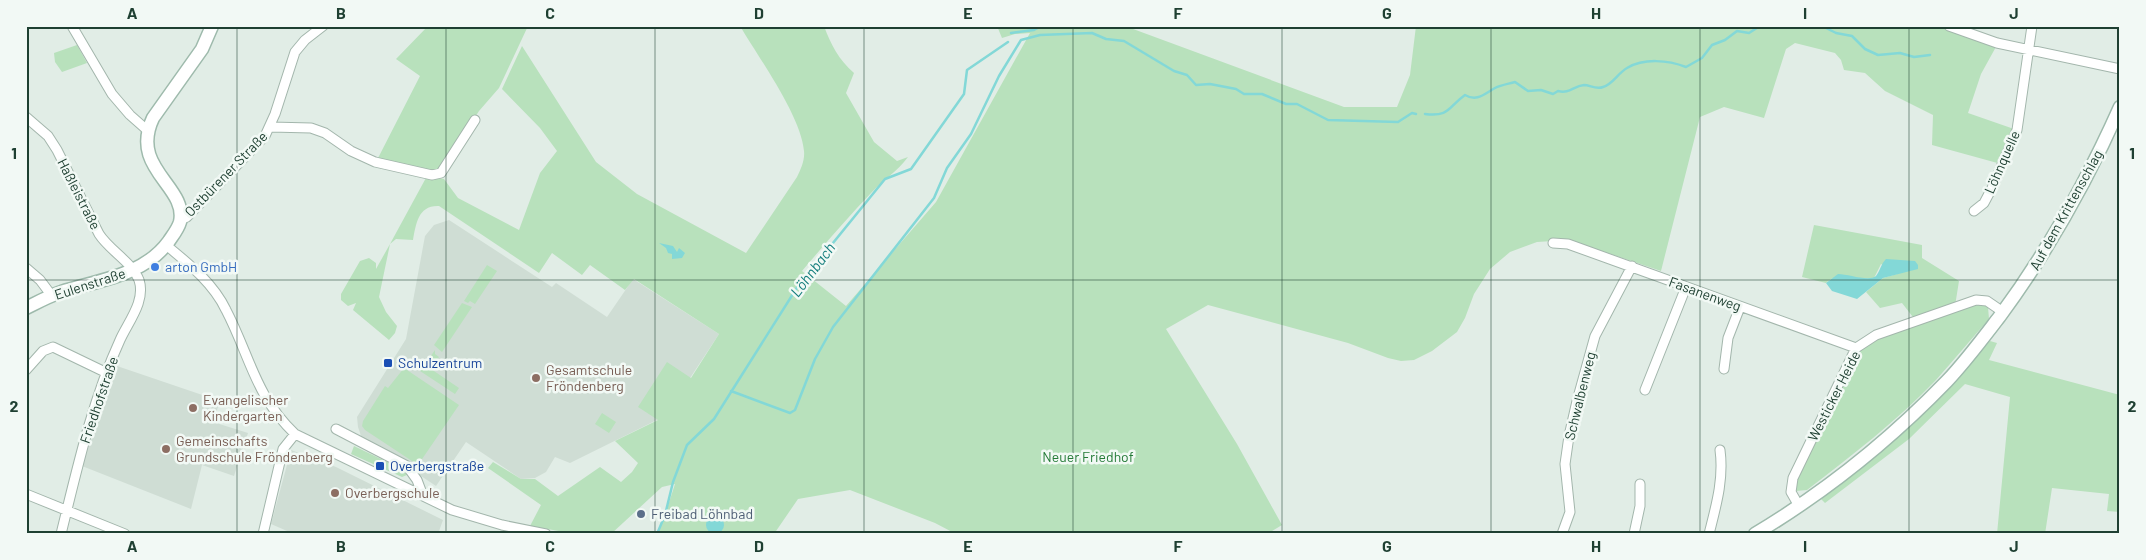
<svg xmlns="http://www.w3.org/2000/svg" width="2146" height="560" font-family="Barlow,sans-serif">
  <style>
    .built { fill: #cfddd4 }
    .green { fill: #b8e1bc }
    .water { fill: #83d8d7 }
    .lines { fill: none; stroke-linecap: round; stroke-linejoin: round }
    .stream { stroke: #83d8d7; stroke-width: 2.5 }
    .street-casing { stroke: #a3b6ac; stroke-width: 11 }
    .secondary-casing { stroke: #9ebaac; stroke-width: 15 }
    .street { stroke: #fff; stroke-width: 9 }
    .secondary { stroke: #fff; stroke-width: 12 }
    .grid { fill: none; stroke: #1f4032; stroke-width: 1; stroke-opacity: 0.55 }
    .shop-dot { fill: #3f7fe0; stroke: #f2f9f5; stroke-width: 2 }
    .transit-dot { fill: #1a4fb4; stroke: #f2f9f5; stroke-width: 2 }
    .education-dot { fill: #8d6e63; stroke: #f2f9f5; stroke-width: 2 }
    .service-dot { fill: #5c6f8a; stroke: #f2f9f5; stroke-width: 2 }
    .labels { text-anchor: middle; stroke-width: 5; stroke-linejoin: round; paint-order: stroke }
    .street-label { font-size: 14px; fill: #1f4032; stroke: #f2f9f5 }
    .shop-label { font-size: 14px; fill: #366cbe; stroke: #f2f9f5; text-anchor: start }
    .transit-label { font-size: 14px; fill: #164399; stroke: #f2f9f5; text-anchor: start }
    .education-label { font-size: 14px; fill: #785e54; stroke: #f2f9f5; text-anchor: start }
    .park-label { font-size: 14px; fill: #257b38; stroke: #f2f9f5 }
    .service-label { font-size: 14px; fill: #4e5e75; stroke: #f2f9f5; text-anchor: start }
    .water-label { font-size: 15px; font-style: italic; fill: #137d7c; stroke: #f2f9f5 }
    .neatline { fill: none; stroke: #1f4032; stroke-width: 2 }
    .grid-label { font-size: 16px; text-anchor: middle; font-weight: bold; fill: #1f4032 }
  </style>
  <rect width="100%" height="100%" fill="#e1ede6"/>
  <path class="built" d="M449 220 552 287 556 283 607 317 633 279 719 334 665 416 570 463 555 457 546 472 535 478 521 479 466 442 436 486 361 436 358 427 357 417 406 339 425 236 434 225Z
    M117 366 220 401 213 422 248 433 234 476 202 465 191 509 82 466Z
    M291 450 336 467 443 520 438 534H294L271 524Z"/>
  <path class="green" d="M428 26H528L499 88 479 111 440 171 434 173 376 162 420 76 396 59Z
    M740 26H824C831 45 839 60 854 73L846 93 874 142 897 161 908 157C897 172 884 179 872 192 848 217 825 244 802 271L846 306 936 202 1030 33 1015 34 1002 38 997 26H1125L1344 107H1397L1410 75 1416 26H1941L1997 45 1981 74 1968 113 2014 129 2001 164 1932 145 1933 115 1885 91 1865 73 1844 70 1841 60 1835 53 1795 43 1786 49 1764 118 1724 107 1700 117 1661 271 1569 240 1537 242 1510 252 1490 269 1474 294 1465 318 1457 332 1432 351 1414 360 1401 361 1388 358 1348 343 1208 305 1166 329 1237 444 1282 525 1267 534H956L935 523 850 490 798 499 774 534H656L663 521 675 484 662 487 611 534H576L530 526 541 505 488 468 493 462 521 479H535L558 496 600 467 621 482 632 472 638 463 615 441 658 420 638 407 667 362 691 378 719 334 634 279 625 290 590 265 582 275 552 253 539 273 439 206C418 205 416 224 413 240L396 239 390 244 427 176 444 179 458 198 519 230 540 173 557 151 540 128 502 89 522 46 596 162 637 194 746 253 797 177C801 169 805 160 804 151 801 116 759 58 740 26Z
    M77 45 87 63 62 72 55 62 54 53Z
    M1814 225 1922 245V258L1959 281 1955 306 1916 321 1902 303 1880 308 1866 292 1883 278 1897 274 1881 264 1874 278C1861 282 1840 269 1826 283L1802 277Z
    M390 244 379 297 386 312 397 326 395 333 389 340 353 310 356 303 348 306 341 300V294L360 261 369 258 376 263V269Z
    M487 265 497 271 475 304 470 301 468 303 464 301Z
    M1980 302 1988 307 1989 319C1971 339 1954 360 1936 380 1897 421 1851 456 1807 490L1796 491 1794 479 1858 350 1877 337Z
    M462 303 472 307 442 352 434 345Z
    M1990 341 1997 343 1989 360 2120 395V512L2107 511 2109 494 2052 488 2045 534H1997L2010 397 1965 384 1909 439 1825 503 1821 499C1883 451 1939 400 1990 341Z
    M435 350V354L439 357 431 369 459 388 455 394 420 371Z
    M404 368 459 405 418 465 365 430 362 426 363 421 385 386 388 388Z
    M602 413 616 422 609 433 595 424Z
    M354 446 406 471 407 475 402 477 351 454Z"/>
  <path class="water" d="M659 243 673 246 677 252 679 248 685 253 682 258 672 259V254L668 253 666 248Z
    M1886 259 1915 261 1918 265V269L1883 278 1857 299 1832 291 1826 283 1838 274C1848 274 1869 282 1876 276 1880 271 1881 264 1886 259Z
    M706 525a9 9 0 1 1 18 0a9 9 0 1 1-18 0Z"/>
  <g class="lines">
    <path class="stream" d="M1822 26 1836 33 1852 36 1865 49 1878 55 1900 53 1914 57 1930 55
      M1011 33 1034 30 1041 26
      M1425 114C1450 117 1448 107 1465 95 1477 102 1484 94 1495 88 1501 85 1508 84 1515 82L1528 91 1541 90 1553 94 1558 91C1570 94 1573 86 1584 85 1590 85 1596 90 1603 87 1613 84 1618 73 1627 68 1644 58 1668 60 1686 67L1702 58 1712 45 1725 40 1737 31 1749 33 1760 26
      M731 391 790 413 795 410 815 359 833 327 934 198 947 168 971 134 999 76 1021 40 1040 35 1092 33 1106 39 1124 41 1174 71 1187 75 1196 85 1210 84 1236 89 1244 94H1262L1286 104H1297L1328 120 1398 122 1412 113 1416 114
      M657 534 665 515 673 482 687 445 714 419 798 286 885 179 911 169 964 94 967 70 1008 42"/>
    <g class="street-casing">
      <path id="street" d="M72 26 112 94 130 115 147 130
        M1949 26 1997 43 2120 69
        M26 117 48 136 57 150 99 234C110 251 132 262 139 280 146 301 128 322 120 340 92 401 77 469 61 534
        M271 127 311 128 325 133 351 151 375 162 432 175 441 173 475 120
        M1974 211 1984 203 1992 188 2017 130 2032 26
        M180 220 187 217 265 136 275 114 295 52 305 40 323 26
        M1553 243 1568 244 1856 348
        M166 245C189 264 213 283 226 310 250 356 255 396 295 434L452 510 502 525 546 534
        M26 268 40 280 52 296
        M1724 369 1728 338 1740 307
        M26 370 43 351 53 347 107 373
        M1645 390 1686 287
        M336 429 407 466 417 480 423 496
        M26 494 125 534
        M1799 506 1791 492 1793 478 1856 348 1876 335 1976 300 1987 301 2003 312
        M263 534 283 449 295 434
        M1562 534 1570 512 1565 464 1569 436 1577 401 1595 336 1632 266
        M1634 534 1640 506V484
        M1709 534C1716 506 1724 479 1720 450"/>
    </g>
    <g class="secondary-casing">
      <path id="secondary" d="M26 308C38 302 49 296 61 292 98 280 144 276 169 241 173 235 178 229 180 222 188 186 129 169 153 118L202 49 212 26
        M1755 534C1825 492 1890 440 1947 381 1966 361 1983 338 2000 316 2048 251 2087 181 2120 107"/>
    </g>
    <use href="#street" class="street"/>
    <use href="#secondary" class="secondary"/>
  </g>
  <path class="grid" d="M237 26V534M446 26V534M655 26V534M864 26V534M1073 26V534M1282 26V534M1491 26V534M1700 26V534M1909 26V534M26 280H2120"/>
  <circle class="shop-dot" cx="155" cy="267" r="5"/>
  <g class="transit-dot">
    <rect x="383" y="358" width="10" height="10" rx="2.5"/>
    <rect x="375" y="461" width="10" height="10" rx="2.5"/>
  </g>
  <g class="education-dot">
    <circle cx="536" cy="378" r="5"/>
    <circle cx="193" cy="408" r="5"/>
    <circle cx="166" cy="449" r="5"/>
    <circle cx="335" cy="493" r="5"/>
  </g>
  <circle class="service-dot" cx="641" cy="514" r="5"/>
  <g class="labels">
    <g class="street-label">
      <text transform="translate(2002 162) rotate(-66)" y="5">Löhnquelle</text>
      <text transform="translate(226 174) rotate(-46)" y="5">Ostbürener Straße</text>
      <text transform="translate(79 194) rotate(63)" y="5">Haßleistraße</text>
      <text transform="translate(2066 210) rotate(-61)" y="5">Auf dem Krittenschlag</text>
      <text transform="translate(90 284) rotate(-18)" y="5">Eulenstraße</text>
      <text transform="translate(1705 294) rotate(20)" y="5">Fasanenweg</text>
      <text transform="translate(1580 396) rotate(-76)" y="5">Schwalbenweg</text>
      <text transform="translate(1834 396) rotate(-63)" y="5">Westicker Heide</text>
      <text transform="translate(99 400) rotate(-71)" y="5">Friedhofstraße</text>
    </g>
    <g class="shop-label">
      <text x="165" y="272">arton GmbH</text>
    </g>
    <g class="transit-label">
      <text x="398" y="368">Schulzentrum</text>
      <text x="390" y="471">Overbergstraße</text>
    </g>
    <g class="education-label">
      <text x="546" y="375">Gesamtschule<tspan x="546" dy="16">Fröndenberg</tspan></text>
      <text x="203" y="405">Evangelischer<tspan x="203" dy="16">Kindergarten</tspan></text>
      <text x="176" y="446">Gemeinschafts<tspan x="176" dy="16">Grundschule Fröndenberg</tspan></text>
      <text x="345" y="498">Overbergschule</text>
    </g>
    <g class="park-label">
      <text x="1088" y="462">Neuer Friedhof</text>
    </g>
    <g class="service-label">
      <text x="651" y="519">Freibad Löhnbad</text>
    </g>
    <g class="water-label">
      <text transform="translate(813 270) rotate(-53)" y="5">Löhnbach</text>
    </g>
  </g>
  <rect width="2146" height="560" fill="none" stroke="#f2f9f5" stroke-width="55"/>
  <rect x="28" y="28" width="2090" height="504" class="neatline"/>
  <g class="grid-label">
    <text x="132" y="19">A</text>
    <text x="341" y="19">B</text>
    <text x="550" y="19">C</text>
    <text x="759" y="19">D</text>
    <text x="968" y="19">E</text>
    <text x="1178" y="19">F</text>
    <text x="1387" y="19">G</text>
    <text x="1596" y="19">H</text>
    <text x="1805" y="19">I</text>
    <text x="2014" y="19">J</text>
    <text x="14" y="159">1</text>
    <text x="2132" y="159">1</text>
    <text x="14" y="412">2</text>
    <text x="2132" y="412">2</text>
    <text x="132" y="552">A</text>
    <text x="341" y="552">B</text>
    <text x="550" y="552">C</text>
    <text x="759" y="552">D</text>
    <text x="968" y="552">E</text>
    <text x="1178" y="552">F</text>
    <text x="1387" y="552">G</text>
    <text x="1596" y="552">H</text>
    <text x="1805" y="552">I</text>
    <text x="2014" y="552">J</text>
  </g>
</svg>
